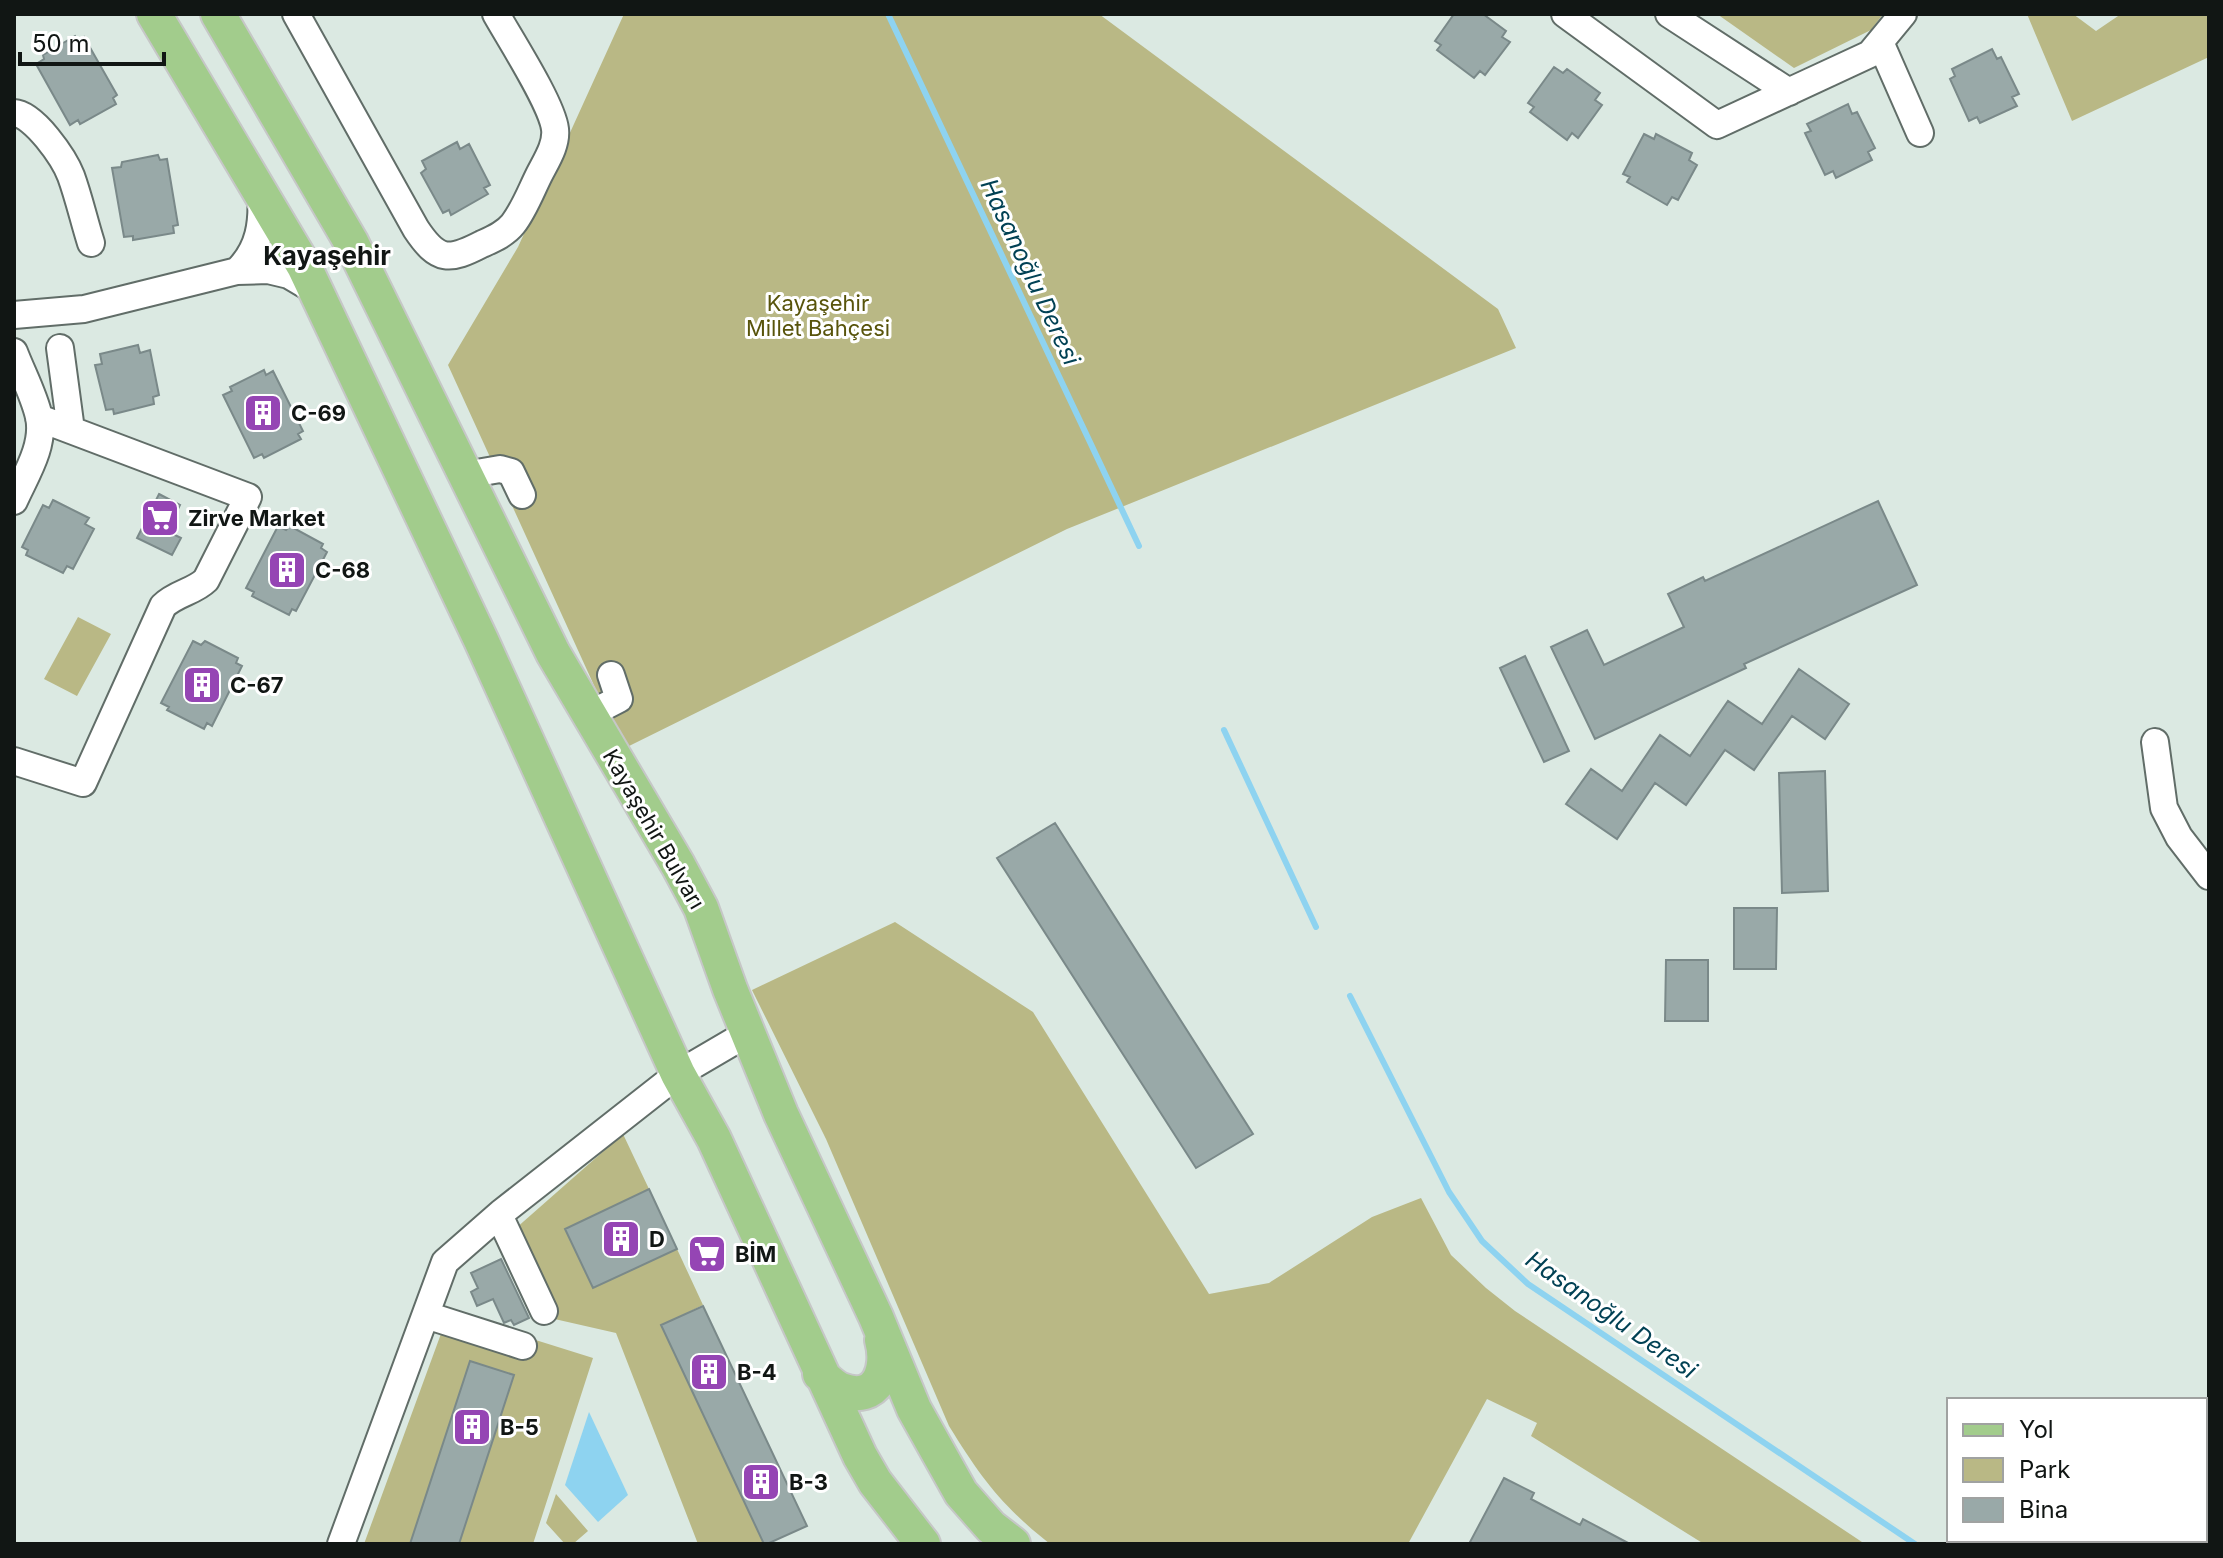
<svg xmlns="http://www.w3.org/2000/svg" width="2223" height="1558" font-family="Inter,sans-serif">
  <style>
    .green { fill: #b9b885 }
    .water { fill: #8ed3f0 }
    .lines { fill: none; stroke-linecap: round; stroke-linejoin: round }
    .stream { stroke: #8ed3f0; stroke-width: 6 }
    .building { fill: #99a9a8; stroke: #7a8989; stroke-width: 2 }
    .minor-casing { stroke: #616d68; stroke-width: 30 }
    .major-casing { stroke: #c6c7c7; stroke-width: 38 }
    .minor { stroke: #fff; stroke-width: 26 }
    .major { stroke: #a2cc8c; stroke-width: 34 }
    .labels { text-anchor: middle; stroke-width: 6; stroke-linejoin: round; paint-order: stroke }
    .park-label { font-size: 22px; fill: #58540b; stroke: #fff }
    .poi-label { font-size: 22px; font-weight: bold; fill: #111614; stroke: #fff; text-anchor: start }
    .street-label { font-size: 22px; fill: #111614; stroke: #fff }
    .water-label { font-size: 24px; font-style: italic; fill: #014154; stroke: #fff }
    .quarter-label { font-size: 26px; font-weight: bold; fill: #111614; stroke: #fff }
  </style>
  <rect width="100%" height="100%" fill="#dbe9e2"/>
  <path class="green" d="M624 14H1099L1498 309 1516 348 1067 529 623 749 448 365 518 247Z
    M1717 14H1883L1871 30 1794 68Z
    M2027 14H2073L2096 31 2121 14H2209V57L2072 121Z
    M78 617 111 634 77 696 44 679Z
    M895 922 1033 1012 1209 1294 1269 1283 1372 1217 1421 1198 1451 1255 1486 1288 1515 1311 1865 1544H1704L1531 1436 1537 1423 1487 1399 1408 1544H1050C1002 1506 981 1478 949 1426L826 1139 752 990Z
    M623 1134 649 1189 565 1229 593 1288 677 1249 703 1305 662 1325 764 1544H698L616 1333 537 1315 515 1229Z
    M442 1331 526 1337 593 1358 533 1544H364Z
    M556 1494 588 1531 573 1544H565L546 1523Z"/>
  <path class="water" d="M589 1412 628 1495 598 1522 565 1485Z"/>
  <g class="lines">
    <path class="stream" d="M888 14 1139 546
      M1224 730 1316 927
      M1350 996 1449 1192 1482 1241 1528 1284 1915 1544"/>
  </g>
  <path class="building" d="M1454 14H1483L1506 31 1502 37 1510 42 1485 75 1480 71 1474 78 1437 50 1441 45 1435 41Z
    M75 36 78 41 84 37 117 95 113 98 116 104 80 124 78 120 70 125 36 64 44 59 43 55Z
    M1992 49 1997 59 2001 57 2019 94 2012 97 2017 106 1980 123 1977 117 1969 121 1950 79 1955 76 1952 69Z
    M1554 67 1563 73 1567 69 1600 93 1595 100 1602 105 1578 138 1572 133 1567 140 1530 112 1534 107 1528 103Z
    M1848 104 1852 114 1857 112 1875 148 1868 152 1872 160 1836 178 1833 171 1825 175 1805 133 1811 131 1807 124Z
    M1644 134 1654 139 1656 134 1692 153 1689 160 1697 165 1678 200 1672 197 1667 205 1627 182 1630 177 1623 174Z
    M457 142 460 149 469 144 490 185 484 188 488 194 451 215 449 210 443 213 421 173 426 169 422 161Z
    M158 155 160 160 167 159 178 225 173 226 174 233 133 240V236L124 237 112 168 121 167 122 162Z
    M138 345 140 353 150 350 159 395 153 397 154 404 114 414 113 409 106 410 95 365 102 364 100 354Z
    M264 370 266 375 273 371 303 431 298 434 301 439 264 458 262 454 254 458 223 395 232 391 230 387Z
    M159 494 180 505 167 531 181 538 172 555 137 538Z
    M53 500 89 518 85 524 94 529 73 569 67 566 63 573 26 555 28 550 22 547 43 505 49 508Z
    M1878 501 1917 585 1744 664 1746 668 1595 739 1551 647 1587 630 1604 665 1684 627 1668 594 1703 577 1705 581Z
    M278 526 286 530 290 526 323 544 321 548 327 552 296 611 292 609 289 615 252 596 254 592 246 588Z
    M193 641 201 645 205 641 238 658 236 663 242 666 212 726 207 723 204 729 167 710 169 707 161 703Z
    M1525 656 1569 751 1544 762 1500 668Z
    M1799 669 1849 704 1825 739 1792 716 1754 770 1725 750 1686 805 1655 783 1617 839 1566 804 1591 769 1622 791 1660 735 1690 756 1728 701 1762 724Z
    M1825 771 1828 891 1782 893 1779 773Z
    M1055 823 1253 1134 1196 1168 997 858Z
    M1734 908H1777L1776 969H1734Z
    M1666 960H1708V1021H1665Z
    M649 1189 677 1249 593 1288 565 1229Z
    M501 1259 529 1318 514 1325 511 1320 504 1323 493 1299 477 1306 471 1292 478 1288 471 1273Z
    M703 1306 807 1526 767 1544H764L661 1325Z
    M470 1361 514 1375 459 1544H410Z
    M1504 1478 1534 1493 1531 1499 1580 1525 1583 1519 1630 1544H1469Z"/>
  <g class="lines">
    <g class="minor-casing">
      <path id="minor" d="M296 14 416 229C438 262 449 261 482 244 493 239 505 234 513 224 524 210 531 191 539 175 546 161 557 145 555 129 552 104 510 39 496 14
        M1565 14 1717 125 1870 54 1903 14
        M1669 14 1789 92
        M1880 42 1920 133
        M14 113C34 114 64 158 71 176 79 198 84 221 91 243
        M237 271C260 249 263 222 261 192
        M14 315 84 309 237 271 268 270 289 275 316 291
        M60 348 71 430
        M14 352C22 373 34 395 39 417 45 446 25 476 14 501
        M465 475 500 469 511 472 522 495
        M588 715 619 699 611 675
        M2155 742 2164 808 2179 837 2209 876
        M14 761 83 783 163 606C176 593 194 592 206 580L248 497 39 418
        M499 1215 544 1311
        M426 1315 523 1346
        M341 1544 445 1262 501 1213 678 1074 748 1033"/>
    </g>
    <g class="major-casing">
      <path id="major" d="M154 14 304 266 481 640 678 1074 714 1139 860 1456 875 1482 923 1544
        M218 14 351 242 553 653 678 865 701 908 730 989 781 1114 876 1317 914 1409 961 1493 991 1527 1013 1544
        M820 1374C826 1379 833 1387 841 1390 878 1404 890 1369 882 1340"/>
    </g>
    <use href="#minor" class="minor"/>
    <use href="#major" class="major"/>
  </g>
  <defs>
    <g id="building-square" transform="scale(2)"><rect x="-9" y="-9" width="18" height="18" rx="4" fill="#9545b4" stroke="#fff"/><path d="M-4-6H4V6H1V3H-1V6H-4ZM-2.5-4.3h1.7v1.8h-1.7ZM.8-4.3h1.7v1.8H.8ZM-2.5-1h1.7V.8h-1.7ZM.8-1h1.7V.8H.8Z" fill="#fff"/></g>
    <g id="supermarket-square" transform="scale(2)"><rect x="-9" y="-9" width="18" height="18" rx="4" fill="#9545b4" stroke="#fff"/><path d="M-6-5.5h2.5l.6 2H6L4.5 2H-2.5L-4.4-4H-6ZM-1.5 3.2a1.3 1.3 0 1 0 .1 0ZM3 3.2a1.3 1.3 0 1 0 .1 0Z" fill="#fff"/></g>
  </defs>
  <g fill-rule="evenodd">
    <use href="#building-square" x="263" y="413"/>
    <use href="#supermarket-square" x="160" y="518"/>
    <use href="#building-square" x="287" y="570"/>
    <use href="#building-square" x="202" y="685"/>
    <use href="#building-square" x="621" y="1239"/>
    <use href="#supermarket-square" x="707" y="1254"/>
    <use href="#building-square" x="709" y="1372"/>
    <use href="#building-square" x="472" y="1427"/>
    <use href="#building-square" x="761" y="1482"/>
  </g>
  <g class="labels">
    <g class="park-label">
      <text x="818" y="311">Kayaşehir<tspan x="818" dy="25">Millet Bahçesi</tspan></text>
    </g>
    <g class="poi-label">
      <text x="291" y="421">C-69</text>
      <text x="188" y="526">Zirve Market</text>
      <text x="315" y="578">C-68</text>
      <text x="230" y="693">C-67</text>
      <text x="649" y="1247">D</text>
      <text x="735" y="1262">BİM</text>
      <text x="737" y="1380">B-4</text>
      <text x="500" y="1435">B-5</text>
      <text x="789" y="1490">B-3</text>
    </g>
    <g class="street-label">
      <text transform="translate(654 829) rotate(60)" y="8">Kayaşehir Bulvarı</text>
    </g>
    <g class="water-label">
      <text transform="translate(1030 272) rotate(65)" y="8">Hasanoğlu Deresi</text>
      <text transform="translate(1611 1315) rotate(35)" y="8">Hasanoğlu Deresi</text>
    </g>
    <g class="quarter-label">
      <text x="327" y="265">Kayaşehir</text>
    </g>
  </g>
  <rect width="2223" height="1558" fill="none" stroke="#111614" stroke-width="32"/>
  <rect x="1947" y="1398" width="260" height="144" fill="#ffffff" stroke="#a0a2a1" stroke-width="2"/>
  <rect x="1963" y="1424" width="40" height="12" fill="#a2cc8c" stroke="#a0a2a1" stroke-width="2"/>
  <text x="2019" y="1438" font-size="24" fill="#111614">Yol</text>
  <rect x="1963" y="1458" width="40" height="24" fill="#b9b885" stroke="#a0a2a1" stroke-width="2"/>
  <text x="2019" y="1478" font-size="24" fill="#111614">Park</text>
  <rect x="1963" y="1498" width="40" height="24" fill="#99a9a8" stroke="#a0a2a1" stroke-width="2"/>
  <text x="2019" y="1518" font-size="24" fill="#111614">Bina</text>
  <path d="M20 52v12h144v-12" fill="none" stroke="#111614" stroke-width="4"/>
  <text x="32" y="52" font-size="24" fill="#111614" stroke="#ffffff" stroke-width="6" paint-order="stroke">50 m</text>
</svg>
